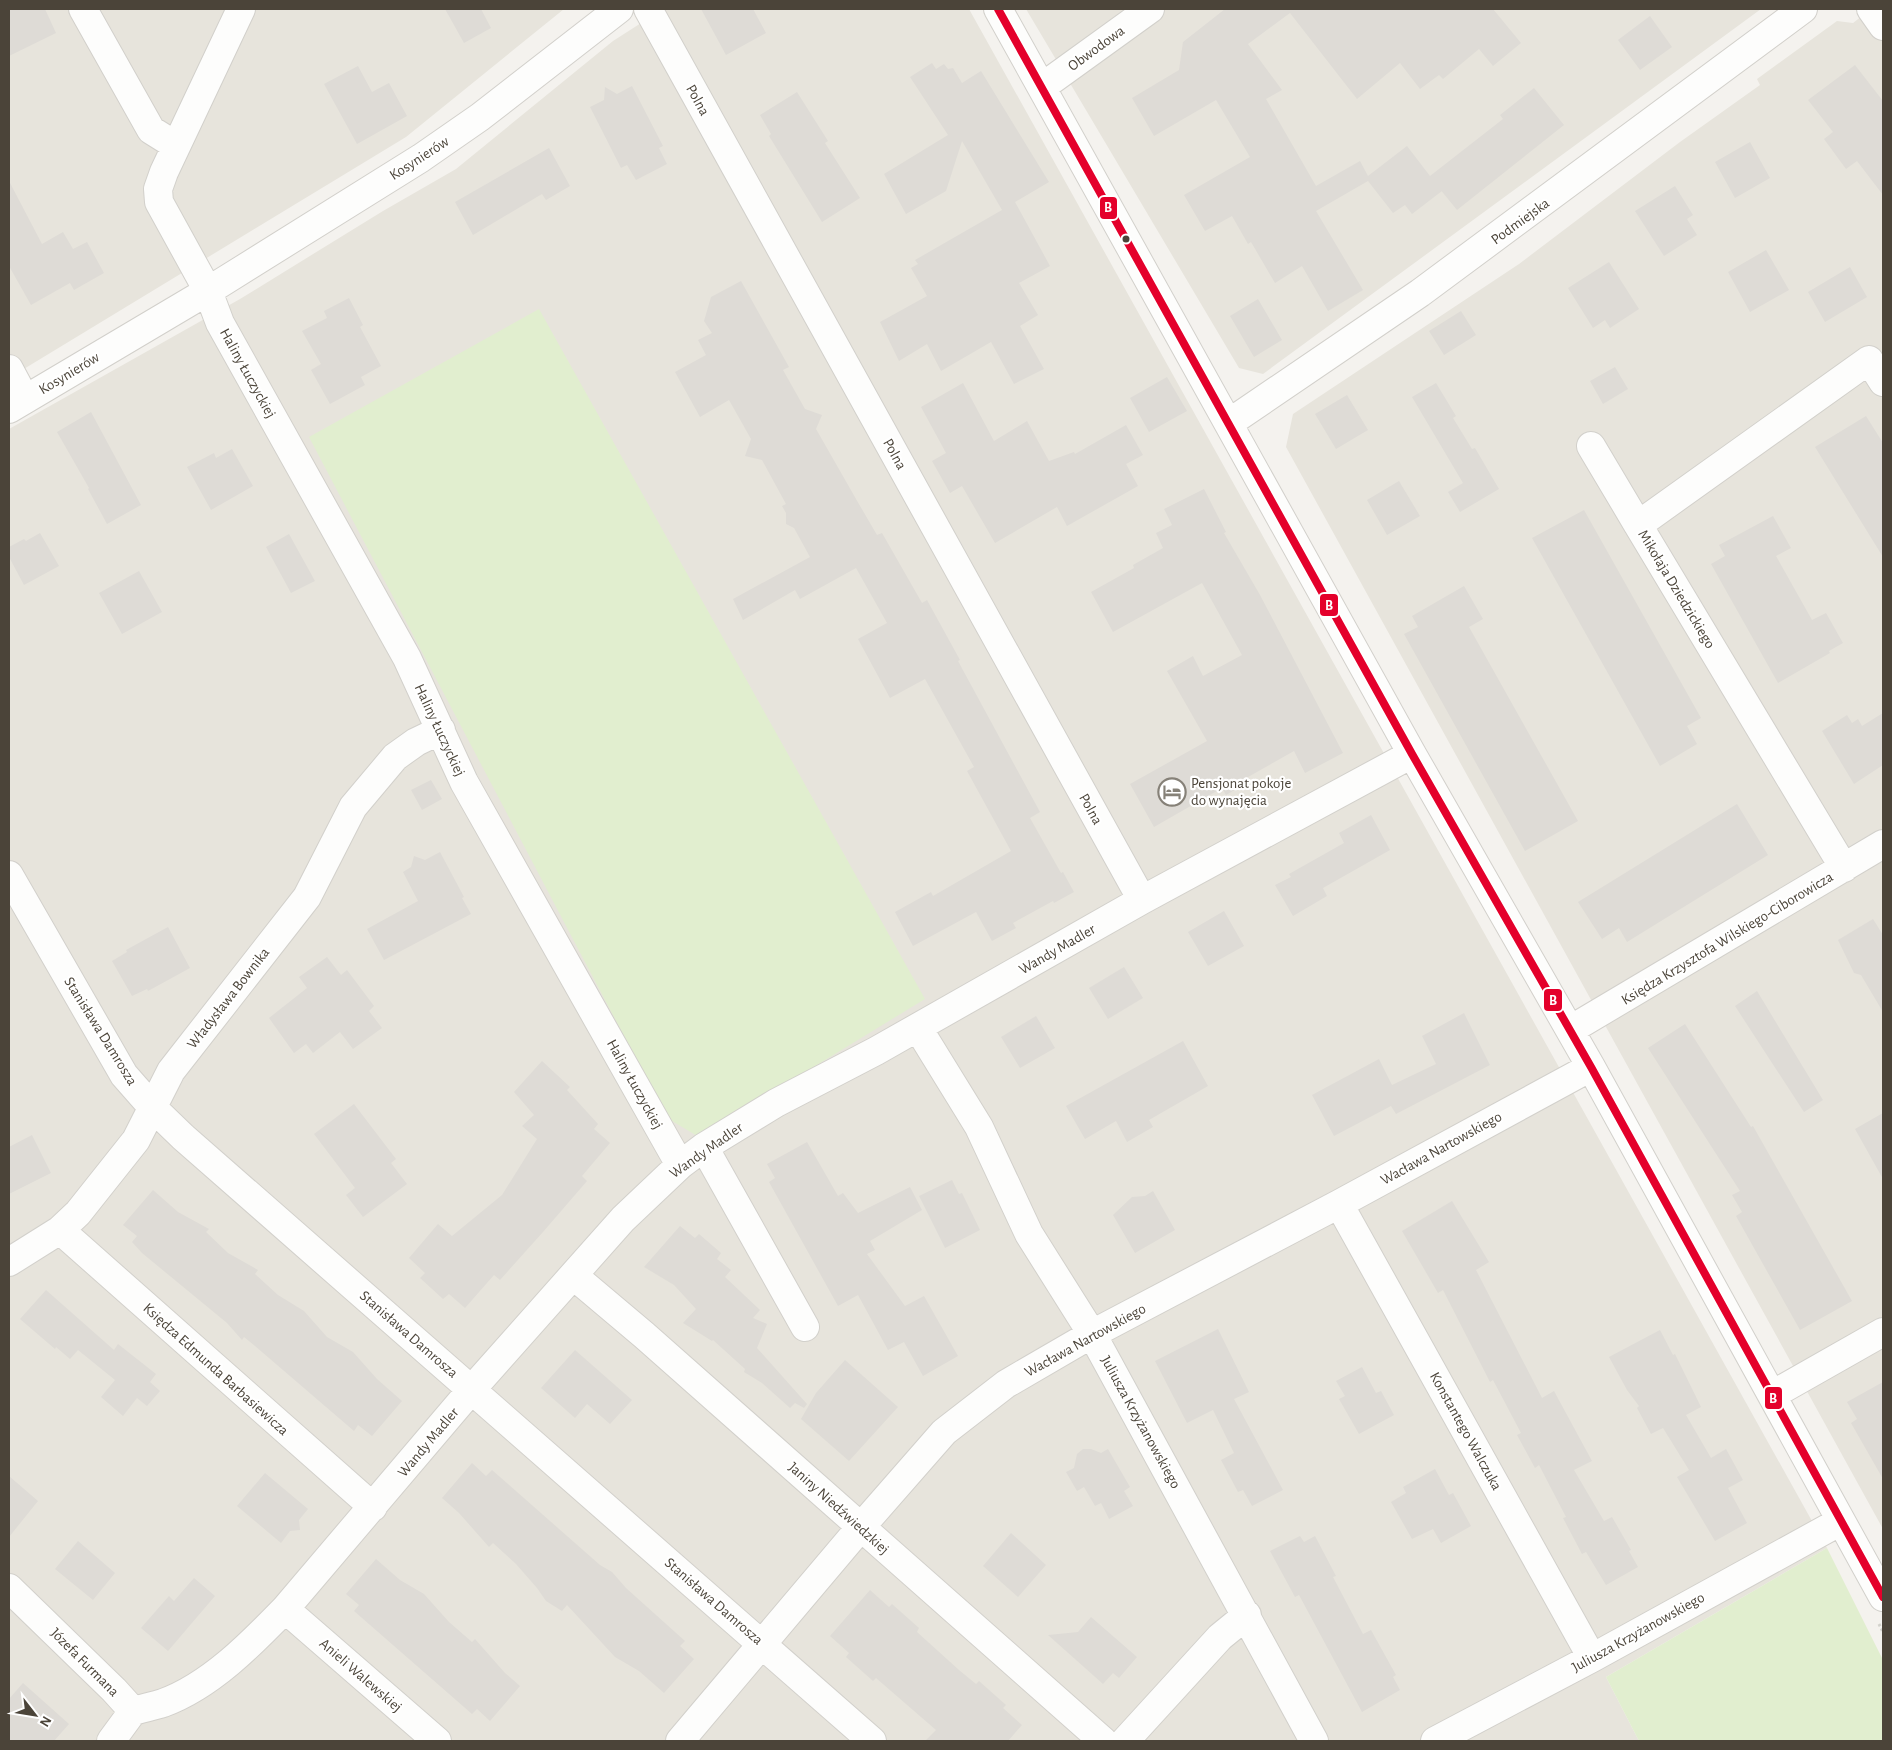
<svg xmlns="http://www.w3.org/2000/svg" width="1892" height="1750" font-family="'Alegreya Sans',sans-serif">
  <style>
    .residential { fill: #e7e4dc }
    .green { fill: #e1eecf }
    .building { fill: #dedbd6 }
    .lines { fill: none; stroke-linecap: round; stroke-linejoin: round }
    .minor-casing { stroke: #d2d0cb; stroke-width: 30 }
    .path { stroke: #d3d2cc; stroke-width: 3; stroke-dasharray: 2.5 2.5; stroke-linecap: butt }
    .minor { stroke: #fdfdfc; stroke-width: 28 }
    .bus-1-casing { stroke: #fff; stroke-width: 11 }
    .bus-1 { stroke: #e4002b; stroke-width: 8 }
    .bus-dot { fill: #4b4439; stroke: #fff; stroke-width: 2 }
    .labels { text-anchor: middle; stroke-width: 4.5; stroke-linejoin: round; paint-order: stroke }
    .street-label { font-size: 15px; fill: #4b4439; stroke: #fff }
    .poi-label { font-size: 15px; fill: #4b4439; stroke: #fff; text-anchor: start }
    .line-badge { stroke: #fff; stroke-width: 2 }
    .badge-label { font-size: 14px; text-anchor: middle; font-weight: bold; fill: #fff }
  </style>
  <rect width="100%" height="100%" fill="#f4f2ee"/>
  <path class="residential" d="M9 9H564L406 137 9 378Z
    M663 9H969L1827 1548 1606 1677 1639 1741H9V429L240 299 383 211 456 169 613 41Z
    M1026 9H1761L1263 374 1239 368Z
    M1871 9H1883V1529L1286 447 1293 414 1519 264 1680 142 1760 85 1757 79 1837 21 1853 23Z"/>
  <path class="green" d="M539 309 925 999 699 1137 667 1118 309 437Z
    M1827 1548 1883 1660V1741H1639L1606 1677Z"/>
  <path class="building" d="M9 9H45L56 33 9 56Z
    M445 9H481L491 28 464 43Z
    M701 9H753L766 33 726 55Z
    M1225 9H1493L1521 43 1493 66 1479 49 1443 79 1439 75 1420 89 1400 63 1357 99 1290 13 1248 44 1282 90 1266 99 1316 186 1360 161 1368 176 1407 146 1430 176 1503 119 1500 115 1534 88 1564 125 1457 210 1435 183 1442 191 1412 214 1405 205 1393 213 1368 181 1316 211 1363 290 1328 311 1302 266 1275 283 1251 242 1248 244 1232 216 1205 231 1184 195 1250 157 1216 100 1154 136 1132 98 1179 70 1183 42Z
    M1650 16 1672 47 1640 70 1618 40Z
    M932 63 936 69 944 64 948 69 953 68 962 83 981 71 1049 182 1015 202 1050 266 1019 283 1038 315 1020 326 1044 369 1014 384 991 342 941 371 927 344 899 361 880 322 927 296 911 268 918 264 915 260 1002 210 962 141 946 191 906 214 884 174 948 135 910 77Z
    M1855 65 1883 101V195L1857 161 1846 169 1824 139 1833 132 1808 100Z
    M358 66 372 92 389 83 407 116 357 144 324 84Z
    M632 86 663 146 659 148 667 164 636 180 627 165 621 168 590 107 604 100 605 87 617 94Z
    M797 92 828 141 825 143 860 198 822 222 769 136 771 134 760 115Z
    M1750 142 1770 178 1735 198 1715 162Z
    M549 148 570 186 546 200 542 194 473 235 455 202Z
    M9 181 42 244 63 232 73 249 87 242 104 273 74 290 70 283 31 305 9 266Z
    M1675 186 1693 215 1687 219 1697 235 1664 256 1635 211Z
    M1766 250 1789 290 1750 312 1728 272Z
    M1609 262 1639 309 1610 328 1605 320 1593 328 1568 288Z
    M1850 267 1867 297 1825 322 1808 292Z
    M741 281 789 367 783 370 805 409 822 415 816 429 856 499 877 535 882 533 922 603 927 600 960 660 958 661 1040 812 1030 818 1061 873 1063 872 1074 892 1054 903 1053 901 1013 923 1016 928 992 941 976 912 913 946 895 912 931 892 933 896 1011 851 967 771 974 767 925 679 890 698 858 639 887 623 856 568 800 599 795 590 743 620 733 599 810 557 794 528 786 524V513L782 506 786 504 762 460 745 456 751 439 729 400 700 417 675 372 706 355 698 340 712 333 704 321 711 297Z
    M349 298 363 325 360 327 381 366 361 377 365 385 330 404 311 370 321 364 302 331 327 318 324 311Z
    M1258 299 1282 340 1254 357 1230 316Z
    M1461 311 1476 335 1444 355 1429 331Z
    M1615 367 1628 389 1603 404 1590 381Z
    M1167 377 1187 411 1149 432 1130 398Z
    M963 383 994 441 1027 421 1049 461 1074 452 1075 454 1126 425 1143 455 1126 464 1138 486 1067 526 1057 507 995 543 962 486 950 493 932 461 946 453 921 407Z
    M1436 383 1456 416 1453 418 1472 449 1475 448 1499 489 1460 512 1448 492 1463 483 1412 397Z
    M1347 395 1368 430 1336 449 1315 414Z
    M91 412 141 505 107 524 88 489 89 488 57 432Z
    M1866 416 1883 443V557L1815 447Z
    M232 449 253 486 211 510 187 467 214 453 216 458Z
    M1399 481 1420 516 1387 535 1367 500Z
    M1204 489 1226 532 1224 533 1260 595 1343 753 1305 773 1294 751 1248 777 1250 781 1226 795 1222 788 1154 827 1130 784 1207 741 1167 671 1193 656 1203 676 1242 655 1202 583 1113 632 1091 592 1134 568 1133 565 1163 548 1156 533 1172 525 1164 509Z
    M1584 510 1701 718 1687 726 1697 744 1660 766 1532 538Z
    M1773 516 1791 548 1776 556 1812 620 1826 613 1843 643 1829 651 1830 653 1778 683 1711 564 1725 556 1719 545Z
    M40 533 59 566 24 585 9 557V547L24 539 26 541Z
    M289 534 315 581 291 593 266 547Z
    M139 571 162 612 122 634 99 593Z
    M1464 586 1483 619 1469 627 1578 821 1525 851 1404 634 1418 627 1412 616Z
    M1883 713V765L1854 784 1822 731 1847 715 1852 723 1858 719 1862 726Z
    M431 780 442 799 422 810 411 790Z
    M1737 804 1768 855 1627 942 1619 928 1602 939 1578 902Z
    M1371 815 1390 850 1323 888 1327 896 1293 916 1275 885 1291 877 1289 874 1344 843 1339 833Z
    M440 852 464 897 462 898 471 914 384 960 367 929 418 901 403 872 411 867 414 856 425 860Z
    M1224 911 1244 946 1208 966 1188 932Z
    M1873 919 1883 935V1012L1861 975 1854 973 1838 940Z
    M168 927 190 968 148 991 147 989 132 996 112 961 127 952 126 950Z
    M327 957 341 975 347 970 374 1006 369 1011 382 1028 353 1049 340 1032 313 1053 306 1044 294 1053 269 1018 307 988 299 977Z
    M1124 967 1143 998 1108 1019 1089 988Z
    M1757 991 1823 1100 1804 1112 1735 1006Z
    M1464 1013 1490 1065 1396 1114 1391 1106 1334 1136 1312 1095 1379 1059 1392 1085 1436 1064 1422 1036Z
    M1036 1016 1055 1048 1020 1068 1001 1037Z
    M1685 1024 1751 1127 1753 1126 1852 1301 1800 1330 1736 1216 1742 1212 1732 1195 1740 1191 1648 1048Z
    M1183 1041 1208 1086 1149 1120 1153 1127 1127 1142 1116 1121 1085 1139 1066 1106Z
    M542 1061 570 1087 567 1090 598 1124 594 1129 610 1143 582 1176 587 1181 543 1232 500 1280 494 1275 465 1308 449 1294 443 1299 420 1278 425 1273 409 1258 438 1224 452 1236 502 1195 537 1139 522 1126 534 1115 514 1092Z
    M354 1104 396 1159 391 1163 407 1184 363 1217 346 1195 355 1188 314 1134Z
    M1883 1113V1179L1855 1129Z
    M32 1135 51 1173 9 1194V1147Z
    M807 1142 838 1196 843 1193 858 1213 910 1187 922 1210 870 1241 875 1250 867 1254 905 1306 924 1296 958 1356 923 1376 904 1342 888 1350 858 1295 838 1306 769 1182 775 1178 767 1164Z
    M952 1180 959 1194 962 1193 980 1230 945 1248 919 1196Z
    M153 1190 178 1212 209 1229 206 1232 228 1253 258 1270 255 1274 278 1295 304 1311 327 1337 353 1352 377 1379 402 1401 372 1436 358 1425 354 1431 255 1346 244 1337 242 1340 227 1323 142 1253 132 1242 137 1236 123 1225Z
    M1153 1191 1175 1230 1135 1253 1113 1215 1132 1197 1145 1196Z
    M1452 1201 1489 1262 1476 1270 1542 1398 1554 1391 1592 1461 1574 1470 1604 1521 1612 1517 1631 1550 1629 1551 1638 1567 1606 1585 1586 1552 1582 1554 1563 1518 1566 1517 1539 1465 1535 1468 1517 1435 1521 1433 1493 1380 1490 1382 1443 1290 1438 1293 1402 1231Z
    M680 1226 695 1238 699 1234 721 1253 717 1259 731 1270 725 1277 760 1310 753 1318 767 1324 757 1348 807 1404 804 1408 795 1403 790 1408 762 1383 744 1372 745 1369 713 1340 712 1341 683 1323 696 1309 674 1285 644 1267Z
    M46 1290 114 1350 118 1344 156 1374 150 1382 160 1391 147 1406 137 1398 123 1416 101 1397 115 1380 78 1350 70 1359 56 1347 55 1349 20 1319Z
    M1218 1329 1249 1392 1234 1399 1283 1490 1252 1506 1243 1490 1238 1492 1221 1460 1234 1453 1213 1410 1187 1423 1155 1361Z
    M1660 1330 1673 1355 1675 1354 1701 1407 1686 1415 1711 1458 1726 1449 1743 1480 1728 1488 1747 1523 1715 1541 1677 1477 1689 1470 1663 1428 1651 1434 1637 1408 1639 1406 1627 1390 1609 1357Z
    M575 1350 632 1400 610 1424 587 1404 575 1418 541 1388Z
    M845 1360 898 1407 849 1461 801 1419 816 1393Z
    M1362 1367 1376 1393 1381 1391 1394 1415 1359 1434 1339 1399 1345 1396 1336 1381Z
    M1883 1382V1479L1851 1423 1857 1419 1847 1402Z
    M1083 1449H1091L1101 1453 1108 1449 1130 1487 1124 1491 1133 1506 1109 1519 1101 1503 1095 1506 1084 1487 1077 1491 1066 1472 1074 1468 1077 1454Z
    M472 1463 486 1476 492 1470 600 1565 612 1572 626 1588 685 1641 680 1646 694 1659 664 1693 639 1671 615 1657 567 1605 562 1611 546 1601 537 1588 516 1564 493 1543 489 1547 459 1513 442 1498Z
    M1435 1469 1449 1495 1453 1493 1471 1526 1441 1543 1433 1529 1412 1539 1391 1502 1406 1493 1403 1487Z
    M265 1473 308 1509 299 1520 300 1530 290 1531 281 1543 237 1506Z
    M9 1476 38 1501 9 1537Z
    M1011 1533 1046 1565 1018 1597 983 1566Z
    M1300 1536 1304 1542 1315 1536 1336 1576 1333 1577 1363 1634 1371 1630 1396 1675 1393 1677 1400 1690 1362 1712 1299 1595 1295 1597 1270 1551Z
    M78 1541 115 1573 93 1600 55 1569Z
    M376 1559 400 1580 424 1594 449 1622 472 1642 475 1639 505 1673 520 1686 490 1721 477 1709 472 1714 354 1611 359 1605 346 1594Z
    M194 1578 215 1596 168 1651 141 1628 169 1596 174 1601Z
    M870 1590 889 1607 892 1604 919 1628 917 1632 959 1670 976 1684 979 1681 1006 1705 1003 1708 1022 1725 1008 1741H925L936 1730 876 1678 873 1681 846 1657 849 1653 830 1636Z
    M1091 1617 1137 1657 1119 1678 1113 1673 1103 1684 1048 1635 1078 1632Z
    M23 1683 69 1724 54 1741H9V1699Z"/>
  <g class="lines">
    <g class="minor-casing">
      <path id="minor" d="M83 9 151 130 175 145
        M241 9 164 172 158 189 159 202 208 291 220 323 407 658 464 782 680 1165
        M648 9 1142 900
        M998 9 1412 754 1591 1067 1883 1597
        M1871 9 1883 26
        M1042 87 1150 9
        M9 369 25 399
        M9 409 208 291 421 158 480 117 619 9
        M1229 423 1420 293 1803 9
        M1591 446 1638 525
        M1844 868 1638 525 1869 360 1883 382
        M9 875 124 1075 153 1108 183 1137 872 1741
        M918 1028 979 1127 1029 1234 1092 1334 1314 1741
        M1570 1030 1883 844
        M704 1147 805 1327
        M1339 1204 1592 1658
        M60 1230 373 1507
        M9 1262 60 1230 78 1213 136 1140 171 1071 307 897 353 807 395 757 416 742 441 730
        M574 1276 644 1335 1103 1741
        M1772 1395 1883 1332
        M9 1588 114 1690 133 1711 111 1741
        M285 1609 437 1741
        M133 1711C143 1708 154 1706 163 1703 210 1686 251 1644 285 1609L472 1389 623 1219 680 1165 704 1147 776 1103 876 1051 1142 900 1412 754
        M680 1741 860 1528 944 1432 1006 1384 1092 1334 1339 1204 1591 1067
        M1125 1741 1220 1637 1247 1615
        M1435 1741 1592 1658 1841 1521"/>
    </g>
    <path class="path" d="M1879 1624 1883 1632"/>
    <use href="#minor" class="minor"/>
    <g class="bus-1-casing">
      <path id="bus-1" d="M998 9 1412 754 1591 1067 1883 1597"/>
    </g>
    <use href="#bus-1" class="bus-1"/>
  </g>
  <defs>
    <g id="hotel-ring" transform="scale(1.4375)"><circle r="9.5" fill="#fff" stroke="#868178" stroke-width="1.5"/><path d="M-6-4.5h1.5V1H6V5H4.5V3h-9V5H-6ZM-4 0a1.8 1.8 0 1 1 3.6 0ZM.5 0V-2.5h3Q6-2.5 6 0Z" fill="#868178"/></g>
  </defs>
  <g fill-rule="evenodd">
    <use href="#hotel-ring" x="1172" y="792"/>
  </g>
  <circle class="bus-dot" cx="1126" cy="239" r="4.5"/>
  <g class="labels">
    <g class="street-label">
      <text transform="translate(1096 48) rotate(-36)" y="5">Obwodowa</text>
      <text transform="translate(698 100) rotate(61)" y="5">Polna</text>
      <text transform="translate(419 158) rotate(-33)" y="5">Kosynierów</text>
      <text transform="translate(1520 221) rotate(-36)" y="5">Podmiejska</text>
      <text transform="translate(69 373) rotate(-31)" y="5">Kosynierów</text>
      <text transform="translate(248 373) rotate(61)" y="5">Haliny Łuczyckiej</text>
      <text transform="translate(895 454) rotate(61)" y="5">Polna</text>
      <text transform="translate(1677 589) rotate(59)" y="5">Mikołaja Dziedzickiego</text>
      <text transform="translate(440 730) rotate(65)" y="5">Haliny Łuczyckiej</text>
      <text transform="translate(1091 809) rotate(61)" y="5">Polna</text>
      <text transform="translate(1727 938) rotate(-31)" y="5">Księdza Krzysztofa Wilskiego-Ciborowicza</text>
      <text transform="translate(1057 949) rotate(-30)" y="5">Wandy Madler</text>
      <text transform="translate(228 998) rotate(-52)" y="5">Władysława Bownika</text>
      <text transform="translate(101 1031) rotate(58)" y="5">Stanisława Damrosza</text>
      <text transform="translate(635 1084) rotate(61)" y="5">Haliny Łuczyckiej</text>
      <text transform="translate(1441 1148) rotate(-29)" y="5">Wacława Nartowskiego</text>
      <text transform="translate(706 1150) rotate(-35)" y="5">Wandy Madler</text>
      <text transform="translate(409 1334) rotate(41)" y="5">Stanisława Damrosza</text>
      <text transform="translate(1085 1340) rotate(-29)" y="5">Wacława Nartowskiego</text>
      <text transform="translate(216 1369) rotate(42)" y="5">Księdza Edmunda Barbasiewicza</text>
      <text transform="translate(1141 1422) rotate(61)" y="5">Juliusza Krzyżanowskiego</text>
      <text transform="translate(1466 1431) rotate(61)" y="5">Konstantego Walczuka</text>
      <text transform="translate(428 1442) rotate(-50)" y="5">Wandy Madler</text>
      <text transform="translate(839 1508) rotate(42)" y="5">Janiny Niedźwiedzkiej</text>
      <text transform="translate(714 1601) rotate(41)" y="5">Stanisława Damrosza</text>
      <text transform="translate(1638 1632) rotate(-29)" y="5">Juliusza Krzyżanowskiego</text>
      <text transform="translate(85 1662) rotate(45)" y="5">Józefa Furmana</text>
      <text transform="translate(361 1675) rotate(41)" y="5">Anieli Walewskiej</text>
    </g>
    <g class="poi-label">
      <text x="1191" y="788">Pensjonat pokoje<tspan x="1191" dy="17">do wynajęcia</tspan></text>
    </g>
  </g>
  <g class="line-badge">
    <rect x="1099" y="196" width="19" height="24" rx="5" fill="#e4002b"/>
    <rect x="1319" y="593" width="20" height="24" rx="5" fill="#e4002b"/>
    <rect x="1543" y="988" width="20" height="24" rx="5" fill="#e4002b"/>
    <rect x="1764" y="1386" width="19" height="24" rx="5" fill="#e4002b"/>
  </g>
  <g class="badge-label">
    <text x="1108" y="212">B</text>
    <text x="1329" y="610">B</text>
    <text x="1553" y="1005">B</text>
    <text x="1773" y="1403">B</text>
  </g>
  <rect width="1892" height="1750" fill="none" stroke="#4b4439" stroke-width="20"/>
  <g transform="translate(35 1715) rotate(121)" stroke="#ffffff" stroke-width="4" paint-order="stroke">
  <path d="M0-4L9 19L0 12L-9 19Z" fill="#4b4439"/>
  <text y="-8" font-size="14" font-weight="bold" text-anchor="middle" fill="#4b4439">N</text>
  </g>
</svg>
